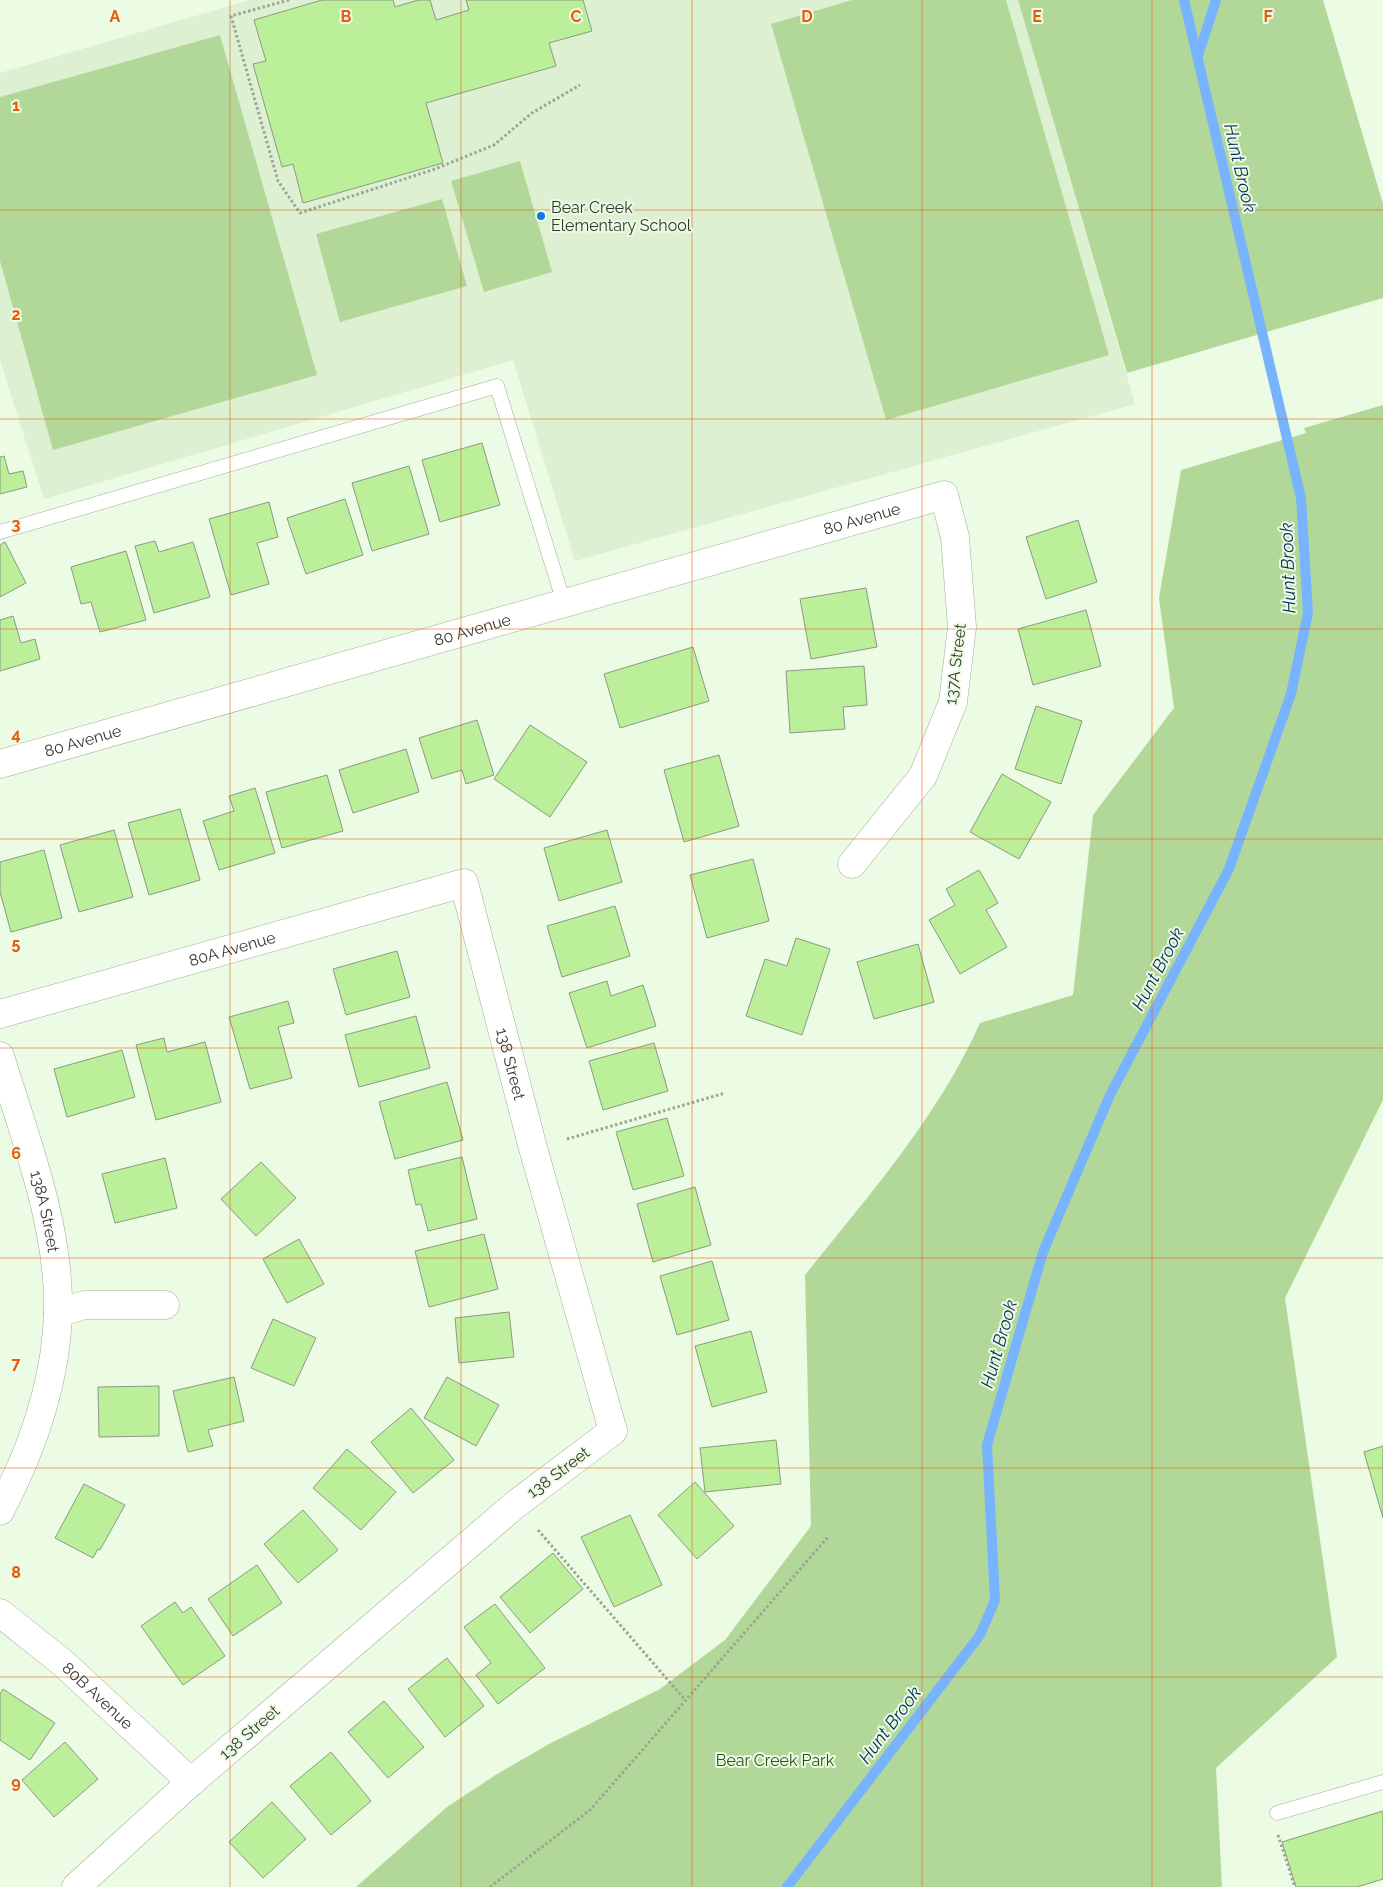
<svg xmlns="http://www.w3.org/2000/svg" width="1383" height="1887" font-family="Raleway,sans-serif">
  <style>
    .built { fill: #ddf0d2 }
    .green { fill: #b2d899 }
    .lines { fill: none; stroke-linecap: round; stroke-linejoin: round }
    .stream { stroke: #77b3fe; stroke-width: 10 }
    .building { fill: #bcef99; stroke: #8c9a84 }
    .lane-casing { stroke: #9fad96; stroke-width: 15 }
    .street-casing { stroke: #9fad96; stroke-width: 29 }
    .path { stroke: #9ba594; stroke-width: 3; stroke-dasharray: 2.5 2.5; stroke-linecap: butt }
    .lane { stroke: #fff; stroke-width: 14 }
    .street { stroke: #fff; stroke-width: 28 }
    .grid { fill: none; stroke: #e8590c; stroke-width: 1; stroke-opacity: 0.55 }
    .poi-dot { fill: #1679e1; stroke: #ecfbe3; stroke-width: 2 }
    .labels { text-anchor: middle; stroke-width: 4; stroke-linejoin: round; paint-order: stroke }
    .poi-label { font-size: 16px; fill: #33382f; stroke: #ecfbe3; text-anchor: start }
    .street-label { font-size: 16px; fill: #33382f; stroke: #ecfbe3 }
    .park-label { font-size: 16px; fill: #325117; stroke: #ecfbe3 }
    .water-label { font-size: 18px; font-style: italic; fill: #062f5d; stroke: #ecfbe3 }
    .grid-label { font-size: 16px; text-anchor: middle; font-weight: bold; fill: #e8590c; stroke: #ecfbe3; stroke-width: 4; stroke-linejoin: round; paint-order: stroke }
  </style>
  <rect width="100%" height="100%" fill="#ecfbe3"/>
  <path class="built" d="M250 0H1018L1135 404 575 561 513 360 44 499 0 360V73Z"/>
  <path class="green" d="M852 0H1006L1109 355 886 420 771 24Z
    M1018 0H1323L1383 204V298L1127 373Z
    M220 35 317 375 53 450 0 261V97Z
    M520 161 552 272 484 292 451 181Z
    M442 199 467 286 340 322 316 234Z
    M1383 405V1100L1285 1298 1337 1657 1216 1768 1222 1887H356L447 1807 497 1774 549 1744 660 1689 725 1640 811 1526 805 1275C869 1195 938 1117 980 1023L1073 995 1093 815 1174 708 1159 598 1181 470 1306 433 1304 428Z"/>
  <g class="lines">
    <path class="stream" d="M1198 56 1216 0
      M787 1887 980 1635 995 1600 987 1445 1043 1252 1110 1095 1229 869 1291 694 1308 613 1301 498 1184 0"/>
  </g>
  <path class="building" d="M322 0H393L395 7 418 0H430L436 20 469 10 466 0H583L592 31 549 43 556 66 426 103 443 163 303 203 293 164 282 167 253 64 266 61 254 20Z
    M482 443 500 505 440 522 422 460Z
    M4 456 9 474 23 471 27 487 0 494V457Z
    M409 466 429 534 372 551 352 483Z
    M345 499 363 555 306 574 287 518Z
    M269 502 278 537 257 543 269 584 231 595 209 519Z
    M1078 520 1097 582 1046 599 1026 537Z
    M155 541 159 552 193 542 210 597 154 613 135 546Z
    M5 542 26 583 0 597V545Z
    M126 551 146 620 100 632 91 602 81 604 71 567Z
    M866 588 877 647 811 659 800 599Z
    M1086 610 1101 666 1033 685 1018 629Z
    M13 616 21 643 35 639 40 659 0 671V620Z
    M693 647 709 701 620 728 604 674Z
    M864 666 867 705 843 707 845 729 790 733 786 671Z
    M1036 706 1082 721 1061 784 1015 769Z
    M477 720 494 775 466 784 462 770 432 779 419 738Z
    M530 725 587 762 550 817 494 779Z
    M406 749 419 792 353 813 339 770Z
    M719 755 739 826 684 842 664 770Z
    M1002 774 1051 802 1019 859 970 832Z
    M327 775 343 831 282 848 266 792Z
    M255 788 275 853 219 870 203 821 234 811 229 796Z
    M180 809 200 880 149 895 128 823Z
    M114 830 133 897 79 912 60 845Z
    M607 830 622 882 559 901 544 848Z
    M44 850 62 918 11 932 0 892V862Z
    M753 859 769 921 707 938 690 875Z
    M979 870 998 903 986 910 1007 947 960 974 929 920 955 905 946 889Z
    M615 906 630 956 562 977 547 926Z
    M796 938 830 949 802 1035 746 1016 765 959 787 966Z
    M918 944 934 1002 874 1019 857 962Z
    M397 951 410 997 346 1015 333 969Z
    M607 981 611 996 643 985 656 1026 587 1048 569 993Z
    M288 1001 294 1023 278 1027 292 1078 250 1089 229 1017Z
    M416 1016 430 1068 359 1087 345 1035Z
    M164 1038 167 1052 205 1042 221 1102 156 1120 136 1045Z
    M654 1043 668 1091 603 1110 589 1061Z
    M122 1050 135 1097 67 1117 54 1069Z
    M447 1082 463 1140 395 1159 379 1102Z
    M667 1118 684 1176 633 1190 616 1132Z
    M462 1157 477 1219 428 1231 421 1204 416 1205 408 1170Z
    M165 1158 177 1208 115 1223 102 1174Z
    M261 1162 296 1198 256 1236 221 1199Z
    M695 1187 711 1245 653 1262 637 1204Z
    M484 1234 498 1289 429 1307 415 1251Z
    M299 1239 324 1284 287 1303 263 1259Z
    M712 1261 729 1320 677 1335 660 1276Z
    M509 1312 514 1357 459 1363 455 1318Z
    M273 1319 316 1338 294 1386 251 1368Z
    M751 1331 767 1392 712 1407 695 1346Z
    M234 1377 244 1421 208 1430 213 1446 188 1452 173 1391Z
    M447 1377 499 1405 476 1446 424 1418Z
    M159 1386V1436L99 1437 98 1387Z
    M411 1408 454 1460 413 1493 371 1442Z
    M776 1440 781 1484 705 1492 700 1448Z
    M1383 1446V1518L1364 1452Z
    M347 1449 396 1492 361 1530 313 1488Z
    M695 1482 734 1526 697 1559 658 1515Z
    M84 1484 125 1505 100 1550 98 1549 93 1558 55 1538Z
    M303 1510 338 1550 298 1583 264 1544Z
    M630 1515 662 1585 614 1607 581 1537Z
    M553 1553 583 1589 530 1633 500 1597Z
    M257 1565 282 1603 233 1636 208 1599Z
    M175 1602 183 1613 191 1607 225 1656 183 1685 141 1626Z
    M495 1604 545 1668 498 1704 476 1675 491 1663 464 1627Z
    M447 1658 484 1706 445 1737 408 1689Z
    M3 1689 55 1723 30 1760 0 1740V1694Z
    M384 1701 424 1747 388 1778 348 1732Z
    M65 1742 98 1779 54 1817 22 1780Z
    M331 1752 371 1801 331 1835 290 1786Z
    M272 1802 306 1839 263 1878 229 1842Z
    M1383 1811V1879L1357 1887H1296L1282 1842Z"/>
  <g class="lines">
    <g class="lane-casing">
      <path id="lane" d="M0 532 497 386 564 603
        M1277 1813 1383 1782"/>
    </g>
    <g class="street-casing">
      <g id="street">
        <path id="s1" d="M0 764 944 495 955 537 962 627 953 702 923 776 852 864"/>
        <path id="s2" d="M0 1014 464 883 533 1148 613 1431 516 1504 191 1782 76 1887"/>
        <path id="s3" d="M0 1056C25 1139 60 1225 58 1313 56 1384 32 1450 0 1511"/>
        <path d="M58 1313 84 1305H165"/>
        <path id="s4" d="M0 1613 63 1663 191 1782"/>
      </g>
    </g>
    <path class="path" d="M289 0 231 16 278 181 300 213 435 169 494 145 532 113 580 85
      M567 1139 725 1093
      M538 1530 686 1701
      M1278 1835 1295 1887
      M490 1887 590 1810 828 1537"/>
    <use href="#lane" class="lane"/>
    <use href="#street" class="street"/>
  </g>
  <path class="grid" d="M230 0V1887M461 0V1887M692 0V1887M922 0V1887M1152 0V1887M0 210H1383M0 419H1383M0 629H1383M0 839H1383M0 1048H1383M0 1258H1383M0 1468H1383M0 1677H1383"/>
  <circle class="poi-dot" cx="541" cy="216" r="5"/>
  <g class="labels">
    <g class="poi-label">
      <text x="551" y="213">Bear Creek<tspan x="551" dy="18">Elementary School</tspan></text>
    </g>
    <g class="street-label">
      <text dy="6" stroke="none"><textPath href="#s1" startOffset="896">80 Avenue</textPath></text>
      <text dy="6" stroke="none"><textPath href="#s1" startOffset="491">80 Avenue</textPath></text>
      <text transform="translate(955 664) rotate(-83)" y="6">137A Street</text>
      <text dy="6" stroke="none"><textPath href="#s1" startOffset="86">80 Avenue</textPath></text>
      <text dy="6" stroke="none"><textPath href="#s2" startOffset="241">80A Avenue</textPath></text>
      <text dy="6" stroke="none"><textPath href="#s2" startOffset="669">138 Street</textPath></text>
      <text dy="6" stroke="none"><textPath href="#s3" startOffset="162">138A Street</textPath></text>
      <text transform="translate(558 1472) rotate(-37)" y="6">138 Street</text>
      <text dy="6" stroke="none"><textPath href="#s4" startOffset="128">80B Avenue</textPath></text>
      <text transform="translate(249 1732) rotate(-41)" y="6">138 Street</text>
    </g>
    <g class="park-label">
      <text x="775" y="1766">Bear Creek Park</text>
    </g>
    <g class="water-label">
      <text transform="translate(1240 168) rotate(77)" y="6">Hunt Brook</text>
      <text transform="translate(1288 568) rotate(-92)" y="6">Hunt Brook</text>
      <text transform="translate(1158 969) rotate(-62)" y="6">Hunt Brook</text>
      <text transform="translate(999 1344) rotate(-74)" y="6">Hunt Brook</text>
      <text transform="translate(890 1725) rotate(-53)" y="6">Hunt Brook</text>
    </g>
  </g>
  <g class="grid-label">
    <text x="115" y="22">A</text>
    <text x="346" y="22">B</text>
    <text x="576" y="22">C</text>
    <text x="807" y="22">D</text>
    <text x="1037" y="22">E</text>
    <text x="1268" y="22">F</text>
    <text x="16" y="111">1</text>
    <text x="16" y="320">2</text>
    <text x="16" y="530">3</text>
    <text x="16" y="740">4</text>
    <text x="16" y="949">5</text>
    <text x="16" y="1159">6</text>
    <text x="16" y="1369">7</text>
    <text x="16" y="1578">8</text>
    <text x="16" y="1788">9</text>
  </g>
</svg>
